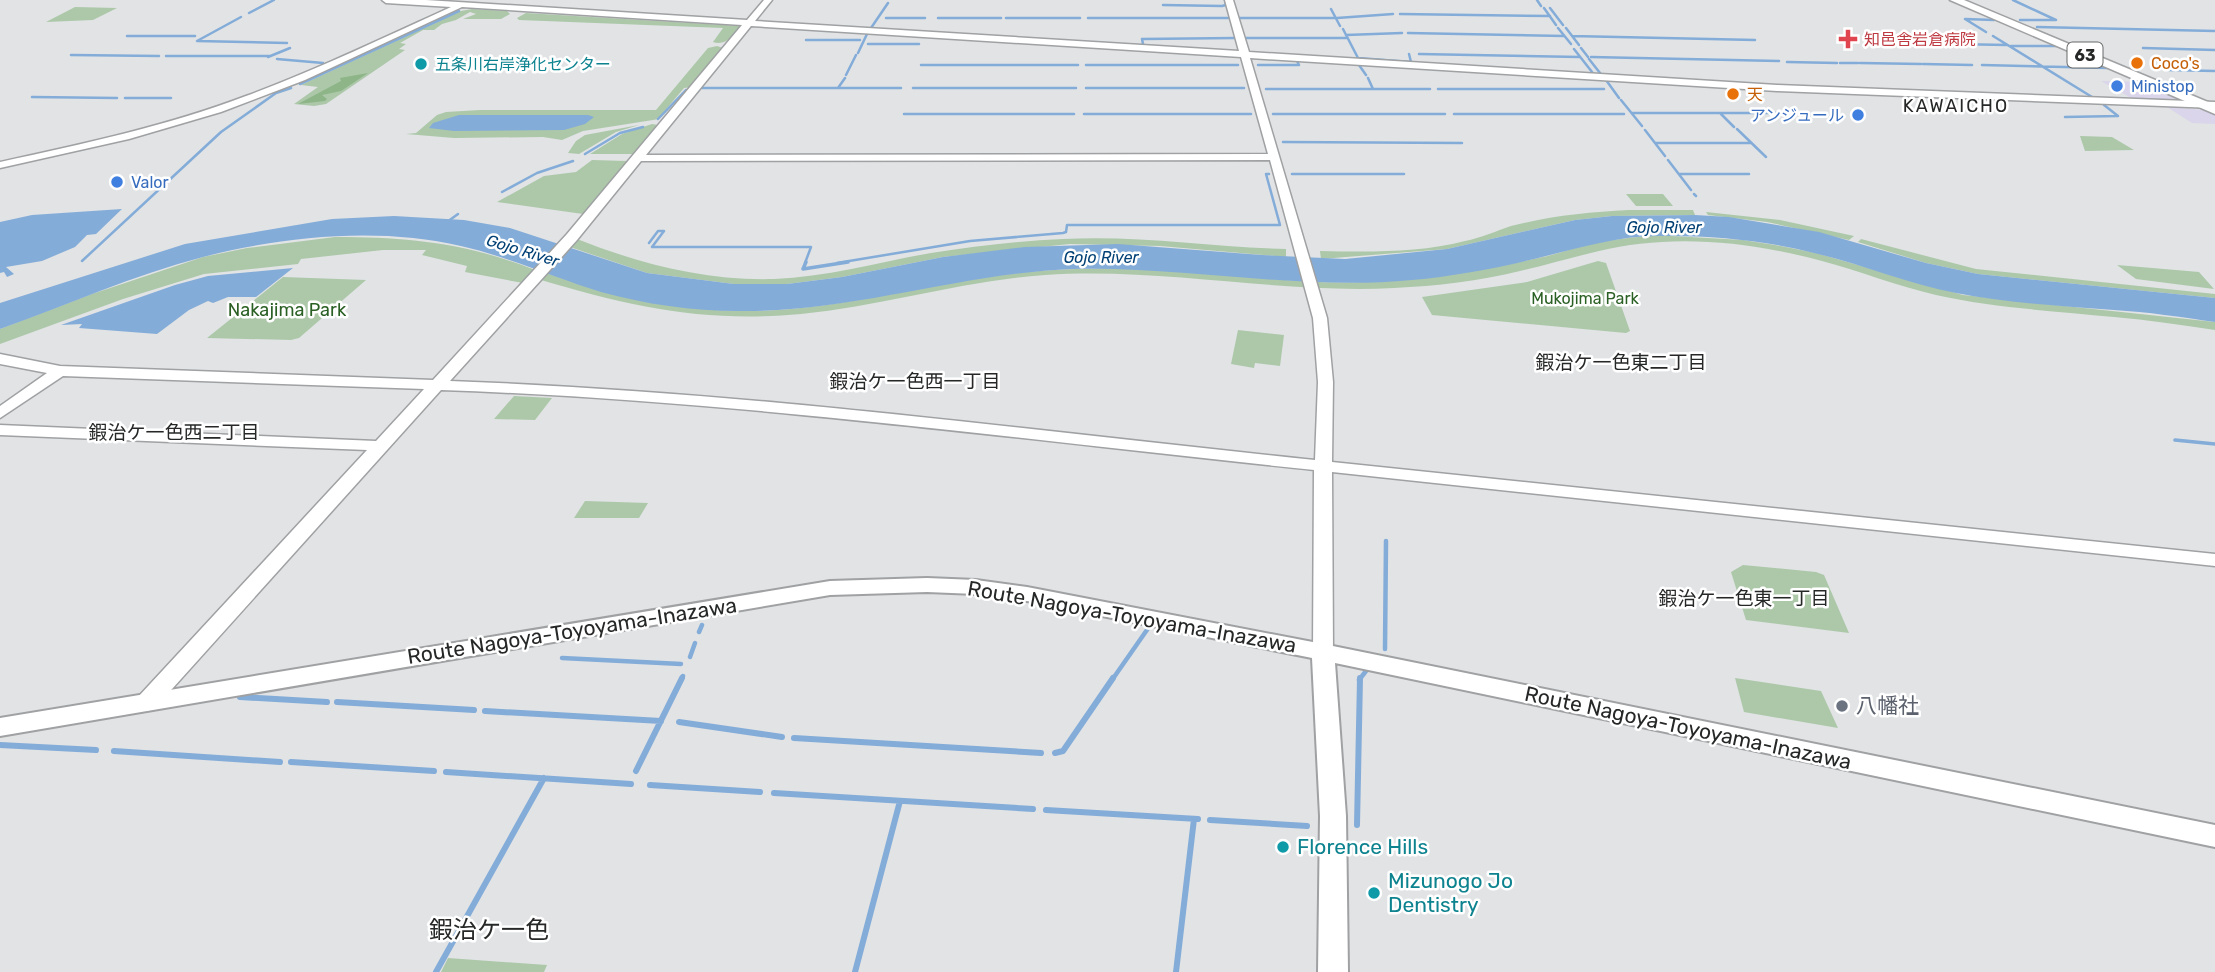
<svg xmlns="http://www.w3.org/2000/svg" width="2215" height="972" font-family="Rubik,'Noto Sans JP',sans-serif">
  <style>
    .commercial { fill: #dad5eb }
    .green { fill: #acc8a9 }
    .forest { fill: #8db588 }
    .water { fill: #84acd8 }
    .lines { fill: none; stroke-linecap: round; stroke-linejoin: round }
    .stream-far3 { stroke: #84acd8; stroke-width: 2.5 }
    .stream-far2 { stroke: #84acd8; stroke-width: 3.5 }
    .stream-far1 { stroke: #84acd8; stroke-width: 4.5 }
    .stream { stroke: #84acd8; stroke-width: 6 }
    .tertiary-casing { stroke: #9fa1a3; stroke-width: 3 }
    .secondary-casing { stroke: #9fa1a3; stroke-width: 4 }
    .primary-casing { stroke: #9fa1a3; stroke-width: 3 }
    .tertiary { fill: #fff; fill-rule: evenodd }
    .secondary { fill: #fff; fill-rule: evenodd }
    .primary { fill: #fff; fill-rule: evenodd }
    .health-dot { fill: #e0444e; stroke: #fff; stroke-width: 2.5 }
    .food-dot { fill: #e8710a; stroke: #fff; stroke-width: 2.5 }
    .culture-dot { fill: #0f9aa8; stroke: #fff; stroke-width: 2.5 }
    .shop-dot { fill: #3f7fe0; stroke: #fff; stroke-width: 2.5 }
    .worship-dot { fill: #6b7280; stroke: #fff; stroke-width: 2.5 }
    .labels { text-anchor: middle; stroke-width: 5; stroke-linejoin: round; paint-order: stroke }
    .far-health-label { font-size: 16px; fill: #be3a42; stroke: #fff; text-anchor: start }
    .shield { fill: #fff; stroke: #676868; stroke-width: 2 }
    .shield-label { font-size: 16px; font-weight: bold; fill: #262727 }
    .far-food-label { font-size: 16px; fill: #c56008; stroke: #fff; text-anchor: start }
    .far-culture-label { font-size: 16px; fill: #0d838f; stroke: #fff; text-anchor: start }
    .far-shop-label { font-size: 16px; fill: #366cbe; stroke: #fff; text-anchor: start }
    .far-water-label { font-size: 16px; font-style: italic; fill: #004075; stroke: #fff }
    .far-park-label { font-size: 16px; fill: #2b6025; stroke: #fff }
    .far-quarter-label { font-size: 18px; letter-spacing: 2px; fill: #262727; stroke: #fff }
    .park-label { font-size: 18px; fill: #2b6025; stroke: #fff }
    .neighbourhood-label { font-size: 19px; fill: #262727; stroke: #fff }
    .near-street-label { font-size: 21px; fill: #262727; stroke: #fff }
    .near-worship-label { font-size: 21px; fill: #5b616d; stroke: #fff; text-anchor: start }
    .near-culture-label { font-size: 21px; fill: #0d838f; stroke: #fff; text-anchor: start }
    .near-quarter-label { font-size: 24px; fill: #262727; stroke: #fff }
  </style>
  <rect width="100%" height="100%" fill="#e1e3e5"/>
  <path class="commercial" d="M2101 81 2142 82 2182 100 2133 99Z
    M2167 107 2206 110 2215 114V124L2192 123Z"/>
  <path class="green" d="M75 7 117 8 93 20 46 22Z
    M472 9 507 11 510 14 501 19H463L476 14 470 12 456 20 442 24 434 30H423L400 43 406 44 399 49 405 50 326 104 314 106 294 104 318 87 301 85 461 11Z
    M526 13 740 26H741C733 36 726 46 713 42L723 28 519 20 517 18Z
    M717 46 723 48 692 87 684 88 658 119 653 120 583 131 562 140 543 137 454 138 406 134 416 133 437 115 446 112 480 110H656L708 48Z
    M652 124 658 125 633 154H590L622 134Z
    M639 125 616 132 579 154 568 153 576 141 585 135Z
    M2080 136 2112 137 2134 150 2085 151Z
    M592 160 627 161 583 214 497 202 544 176 576 172Z
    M1626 194H1663L1673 206H1636Z
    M1629 210H1693L1695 215 1612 216 1575 220 1447 249 1321 259 1320 251C1368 252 1419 253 1465 241 1481 238 1496 231 1511 226 1550 216 1589 212 1629 210Z
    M1706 212 1780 220 1854 236 1849 240 1767 222 1708 215Z
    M1654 235 1743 240 1775 245 1816 253 1963 295 2215 322V330C2181 325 2148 320 2114 317 2055 311 1994 308 1936 295 1897 286 1860 271 1822 261 1770 247 1715 239 1662 242 1612 244 1568 260 1520 271 1480 281 1436 286 1394 288 1277 294 1162 267 1045 275 962 281 883 306 801 314 706 323 632 307 541 280L546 273C613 295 679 312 750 311 847 310 942 278 1039 271 1084 268 1129 268 1174 270 1238 274 1302 285 1365 282 1424 279 1481 271 1538 258 1556 255 1574 247 1592 244 1612 239 1633 238 1654 235Z
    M335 237C407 237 467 243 535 270L523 283 465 272 467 266 422 255 426 250H383L301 259 298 264 204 274 123 299 0 344V329L92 294 203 257 247 248Z
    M577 239C640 264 706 281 774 279 827 277 879 262 931 253 975 246 1019 241 1063 239 1138 235 1212 247 1286 249V257L1160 246 1070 244 943 257 842 277 787 284H734L647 273 570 247Z
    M1861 239 1976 269 2215 294V298L1978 274 1926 263 1858 242Z
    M1598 261 1606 263 1630 331 1626 333 1432 315 1422 297 1527 282Z
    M2117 265 2199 272 2214 289 2136 279Z
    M283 277 366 280 299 338 291 340 207 338Z
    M1238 330 1284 335 1280 366 1255 363 1254 368 1231 364Z
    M514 396 552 398 535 420 494 419Z
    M585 501 648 503 639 518H574Z
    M1743 565 1816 572 1824 575 1849 633 1746 620 1731 572Z
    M1735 678 1821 691 1838 728 1744 712Z
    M448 958 547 965 544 972H441Z"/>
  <path class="forest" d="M368 73 341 91 322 95 327 99 325 101 298 104 341 81 340 78Z"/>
  <path class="water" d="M459 115H588L594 117 585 124 564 130 454 131 429 128 433 123Z
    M122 209 96 234 87 235 75 247 42 261 6 267 14 274 7 277 4 272 0 273V222L32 215Z
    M1695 215 1729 217 1819 232 1926 263 1978 274 2215 298V322C2181 317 2148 312 2114 310 2061 306 2008 303 1956 293 1908 284 1862 264 1814 253 1763 240 1710 235 1657 236 1619 236 1583 247 1546 256 1503 267 1456 276 1412 280 1299 291 1186 266 1073 269 963 273 856 311 747 311 699 312 648 305 601 292 555 278 509 257 461 246 379 227 285 236 203 257 134 275 67 305 0 329V303L185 244 332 219 394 216 464 220 510 228 647 273 734 284H787L842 277 943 257 1025 247 1118 244 1262 255 1345 259 1447 249 1575 220 1612 216Z
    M293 268 256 297H228L213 303 208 301 189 310 157 334 79 328 82 324 61 325 175 285 208 276Z"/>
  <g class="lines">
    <path class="stream-far3" d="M1537 0 1541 6
      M2013 0 2056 20H2020
      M1163 5 1222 6 1226 5 1225 0
      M1544 8 1556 25
      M1550 8 1563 25
      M1331 9 1340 26
      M249 13 274 0
      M1400 14 1550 16
      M241 17 197 41 287 43
      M886 18H925
      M938 18H1001
      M1006 18H1080
      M1088 18H1229
      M1239 18H1335
      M1337 18 1393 14
      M2037 27 2215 31
      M871 28 888 3
      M1558 28 1571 44
      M1566 28 1579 45
      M1343 29 1358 58 1411 62 1409 54
      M1986 32 1965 19 1994 20
      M1408 33 1564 36
      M1346 35 1402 33
      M127 36H195
      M1572 36 1755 40
      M1993 36 2092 97
      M1246 38H1346
      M806 40H860
      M868 44H919
      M1143 44 1142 39 1235 38
      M1952 44 2007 45
      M2011 46H2056
      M1581 48 1588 57
      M2143 48 2215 50
      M1574 49 1592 72
      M858 53 867 34
      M1419 54 1580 57
      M71 55 159 56
      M166 56H271
      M268 57 290 48
      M1591 57 1779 61
      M277 59 323 63
      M1589 59 1600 73
      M1787 62 1837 63
      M1840 63H1858
      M1860 63 1921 64
      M1923 64 1972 65
      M921 65H1078
      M1086 65H1238
      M1258 65H1299L1297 61
      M1359 65 1366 75
      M1982 65 2107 68
      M2168 70 2215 71
      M846 75 856 55
      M1606 80 1619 98
      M300 84 459 11
      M702 88H838L845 78
      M838 88H901
      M913 88H1076
      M1086 88H1244
      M1266 89H1373L1368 78
      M1373 89H1430
      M1438 89H1604
      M32 97 117 98
      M125 98H171
      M1621 100 1642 126
      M1632 113H1789
      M904 114H1074
      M1084 114H1251
      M1273 114H1445
      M1454 114H1624
      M1721 114 1734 127
      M2065 117 2118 116 2104 105
      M658 119 686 90
      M1737 129 1766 157
      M1645 130 1665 156
      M1283 142 1462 143
      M1655 143H1751
      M585 154 620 133 643 127
      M1668 160 1691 190
      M1292 174H1404
      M1679 174H1749
      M502 192 537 173 573 161
      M1694 194 1696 196
      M447 222 458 214
      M649 243 658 231H664L652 247H811L805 263
      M82 261 221 132 276 93 291 88
      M837 263 970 241 1063 233 1066 232 1067 225H1280L1266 174H1269"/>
    <path class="stream-far2" d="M806 262 803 269 848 262
      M2175 440 2215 444"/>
    <path class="stream-far1" d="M699 632 702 625
      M1385 649 1386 541
      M690 657 695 643
      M562 658 681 664
      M681 680 683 676
      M1112 680 1149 627
      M1359 680 1366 671"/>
    <path class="stream" d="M240 697 327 702
      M337 702 474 710
      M485 711 661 721
      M679 722 782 737
      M794 738 1041 753
      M0 745 96 750
      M114 751 280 762
      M1055 753 1063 751 1113 678
      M291 762 434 771
      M636 771 682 678
      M446 772 631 784
      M650 785 760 792
      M774 793 1033 809
      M1046 810 1198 819
      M1210 820 1307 826
      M1357 825 1360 678
      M436 972 544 778
      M855 972 900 801
      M1176 972 1194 819"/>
    <g class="tertiary-casing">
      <path id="tertiary" d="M382 0H426L747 20 764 0H772L755 21 1239 51 1225 0H1233L1249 52 1777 85 2215 102V108L1777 91 1250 58 1327 318 1333 382 1332 462 2215 554V566L1332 472 1333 652 1330 657 1323 659 1316 657 1313 652 1314 470C1024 440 733 400 441 390L154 709 146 711 138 709 135 703 138 697 367 450 0 435V425L376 441 424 389 63 376 0 418V406L47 373 0 364V354L60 366 433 380 567 234 742 25 462 7 305 80 221 112 129 139 0 168V162C83 144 167 126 246 96 316 70 383 38 451 7L386 3ZM751 26 1241 57 1268 154 646 155ZM1270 160 1313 318 1318 382 1315 460C1027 430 739 391 450 381L577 240 641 161Z"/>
    </g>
    <g class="secondary-casing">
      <path id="secondary" d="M927 578 976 580 1027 587 1323 644 2215 825V847L1335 663 1346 816 1348 972H1318L1320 816 1312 658 1027 601 976 594 927 592 830 595 0 736V718L830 581Z"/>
    </g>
    <g class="primary-casing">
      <path id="primary" d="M1950 0H1964L2215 105V114Z"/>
    </g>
    <use href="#tertiary" class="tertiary"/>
    <use href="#secondary" class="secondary"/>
    <use href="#primary" class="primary"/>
  </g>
  <path class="health-dot" d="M1844.5 28.5h7v7h7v7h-7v7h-7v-7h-7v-7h7z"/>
  <g class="food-dot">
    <circle cx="2137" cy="63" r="7"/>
    <circle cx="1733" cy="94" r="7"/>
  </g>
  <g class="culture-dot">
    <circle cx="421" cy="64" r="7"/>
    <circle cx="1283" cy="847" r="7"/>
    <circle cx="1374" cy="893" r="7"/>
  </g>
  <g class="shop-dot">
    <circle cx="2117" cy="86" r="7"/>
    <circle cx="1858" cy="115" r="7"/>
    <circle cx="117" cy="182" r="7"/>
  </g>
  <circle class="worship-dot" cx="1842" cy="706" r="7"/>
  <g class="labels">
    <g class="far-health-label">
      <text x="1864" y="45">知邑舎岩倉病院</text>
    </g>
    <rect class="shield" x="2067.5" y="42.5" width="35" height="25" rx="5"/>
    <g class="shield-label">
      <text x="2085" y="61">63</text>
    </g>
    <g class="far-food-label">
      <text x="2151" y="69">Coco's</text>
      <text x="1747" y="100">天</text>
    </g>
    <g class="far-culture-label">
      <text x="435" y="70">五条川右岸浄化センター</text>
    </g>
    <g class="far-shop-label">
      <text x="2131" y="92">Ministop</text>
      <text x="1844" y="121" text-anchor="end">アンジュール</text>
      <text x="131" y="188">Valor</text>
    </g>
    <g class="far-water-label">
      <text x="1664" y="233">Gojo River</text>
      <text transform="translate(523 250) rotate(17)" y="6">Gojo River</text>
      <text x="1101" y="263">Gojo River</text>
    </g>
    <g class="far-park-label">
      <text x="1585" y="304">Mukojima Park</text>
    </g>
    <g class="far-quarter-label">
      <text x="1956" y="112">KAWAICHO</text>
    </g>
    <g class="park-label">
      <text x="287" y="316">Nakajima Park</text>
    </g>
    <g class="neighbourhood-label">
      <text x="1621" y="369">鍜治ケ一色東二丁目</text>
      <text x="915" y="388">鍜治ケ一色西一丁目</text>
      <text x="174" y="439">鍜治ケ一色西二丁目</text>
      <text x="1744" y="605">鍜治ケ一色東一丁目</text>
    </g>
    <g class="near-street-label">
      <text transform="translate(1132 617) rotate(10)" y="7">Route Nagoya-Toyoyama-Inazawa</text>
      <text transform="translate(572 631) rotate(-9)" y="7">Route Nagoya-Toyoyama-Inazawa</text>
      <text transform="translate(1688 728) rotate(12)" y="7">Route Nagoya-Toyoyama-Inazawa</text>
    </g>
    <g class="near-worship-label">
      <text x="1856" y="713">八幡社</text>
    </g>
    <g class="near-culture-label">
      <text x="1297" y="854">Florence Hills</text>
      <text x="1388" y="888">Mizunogo Jo<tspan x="1388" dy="24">Dentistry</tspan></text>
    </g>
    <g class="near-quarter-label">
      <text x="489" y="938">鍜治ケ一色</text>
    </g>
  </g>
</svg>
